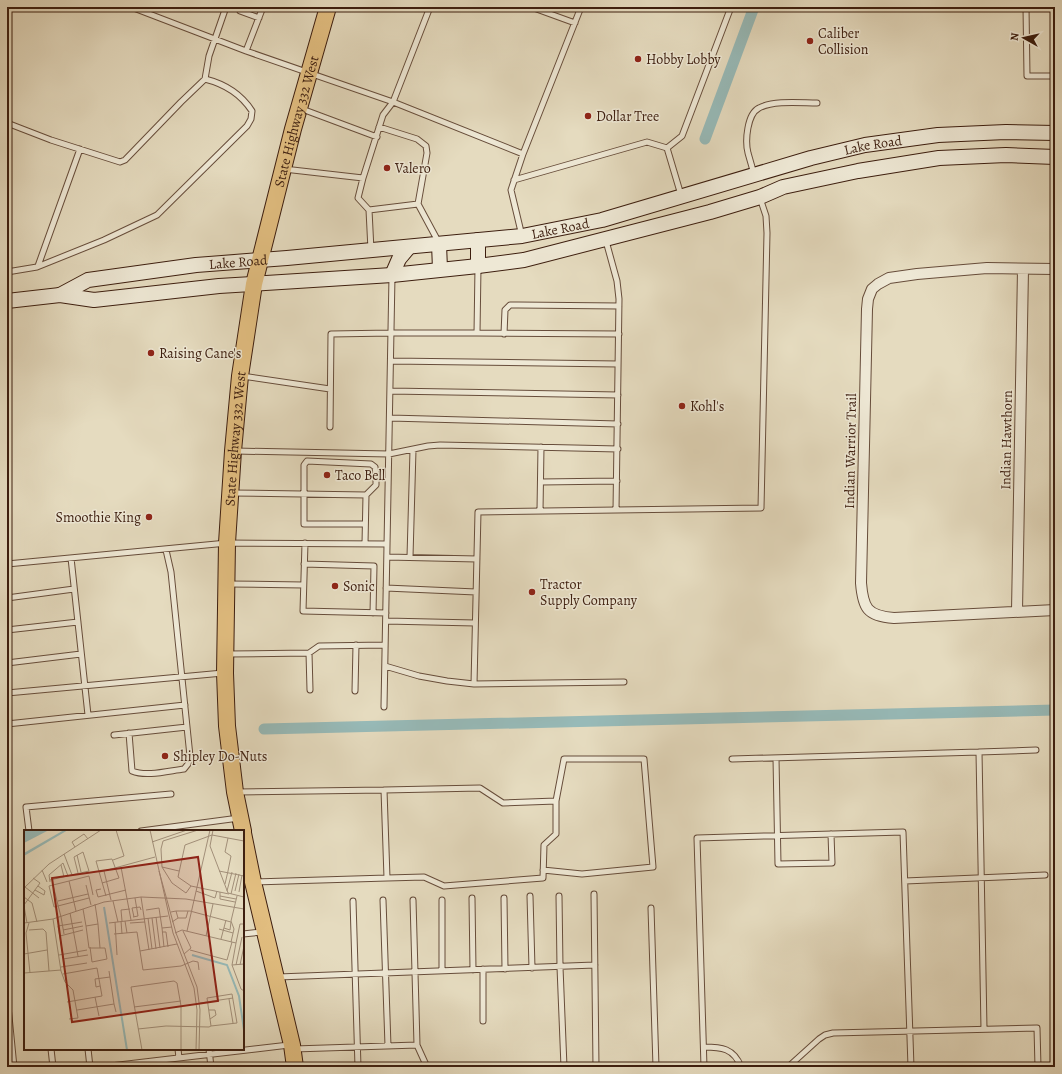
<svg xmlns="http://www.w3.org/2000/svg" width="1062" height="1074" font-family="Alegreya,serif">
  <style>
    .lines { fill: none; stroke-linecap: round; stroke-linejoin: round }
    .canal { stroke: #97bab8; stroke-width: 11 }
    .lane-casing { stroke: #674d3b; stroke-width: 7 }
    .street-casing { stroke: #674d3b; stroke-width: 12 }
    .secondary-casing { stroke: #3d1e0f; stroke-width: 16 }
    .primary-casing { stroke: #3d1e0f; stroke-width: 18 }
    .lane { stroke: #eee8d5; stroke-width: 5 }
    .street { stroke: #eee8d5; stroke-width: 10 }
    .secondary { stroke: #eee8d5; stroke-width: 14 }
    .primary { stroke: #e2be80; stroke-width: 16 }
    .poi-dot { fill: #8f2418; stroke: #eee8d5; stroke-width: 1.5 }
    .labels { text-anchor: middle; stroke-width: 3; stroke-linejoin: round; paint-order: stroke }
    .poi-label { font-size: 14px; fill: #3d1e0f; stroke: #eee8d5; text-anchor: start }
    .street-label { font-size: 14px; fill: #3d1e0f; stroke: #eee8d5 }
    .inset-river { fill: none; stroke: #97bab8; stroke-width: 2 }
    .inset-road { fill: none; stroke: #a28f79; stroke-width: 1 }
    .view { fill: #8f2418; fill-opacity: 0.15; stroke: #8f2418; stroke-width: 2 }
    .inset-edge { fill: none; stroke: #3d1e0f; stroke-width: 2 }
  </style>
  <rect width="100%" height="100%" fill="#e5dbbf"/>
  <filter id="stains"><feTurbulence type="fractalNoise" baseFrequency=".005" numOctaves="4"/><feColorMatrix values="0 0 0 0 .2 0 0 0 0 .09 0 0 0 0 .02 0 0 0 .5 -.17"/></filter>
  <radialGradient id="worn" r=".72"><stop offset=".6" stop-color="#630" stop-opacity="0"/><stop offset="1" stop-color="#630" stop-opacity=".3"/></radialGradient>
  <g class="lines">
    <path class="canal" d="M705 139 754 7
      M264 729 1055 710"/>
    <g class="lane-casing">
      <path id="lane" d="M131 7 246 51 393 102 523 154
        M531 7 575 23
        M1026 7 1027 76H1055
        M240 11 259 18
        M246 51 263 7
        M302 109 377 137
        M7 123 51 140 120 162 125 160 181 102 205 79 209 56 226 7
        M379 127 417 139 426 146 427 153 418 204
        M667 148 682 136 731 7
        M284 169 363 178
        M754 174C752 167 750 160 748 153 745 141 747 114 759 108 774 100 801 103 817 103
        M514 180 647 142 667 148 681 195
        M369 210 358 198 363 178 383 115 393 102 430 7
        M522 236 511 190 523 154 581 7
        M606 241 617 281 619 299 616 510
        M371 250 369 210 418 204 439 243
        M38 266 80 149
        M7 272 37 267 104 240 157 215 247 126 251 119 252 111C241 94 225 84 205 79
        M477 333 619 334
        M504 334 505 310 510 305H518L619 306
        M391 361 618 364
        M242 376 330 389
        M390 391 618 395
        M390 418 618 424
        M330 427 331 334 391 333H477L478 267
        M236 451 389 454 428 446 440 445 618 449
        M541 482 617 481
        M232 493 366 495 365 544
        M540 511 541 447
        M365 524H304V465L307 461 371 464 375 467 376 475V485L366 495
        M305 543 303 611 386 613
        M387 557 477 559
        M410 557 413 450
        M71 558 88 715
        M7 564 227 543 387 544
        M304 564 374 566 373 613
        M228 584 303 585
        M386 588 476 592
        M7 598 74 589
        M386 621 475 623
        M7 630 78 622
        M309 653 310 690
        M228 654 309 653 319 646 385 645
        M7 663 81 654
        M385 666 419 676 447 681 474 684 624 682
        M474 684 478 512 761 508 767 233 766 216 760 198
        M355 691 356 645
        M7 693 223 673
        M7 704 9 723
        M384 707 392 276
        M7 724 185 705
        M129 733 132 771C146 777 168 771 184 769L188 764 190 756 171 572 166 550
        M114 735 187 727
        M776 758 778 864 832 863 831 834
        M732 759 979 752
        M384 790 480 788 503 803 556 801V834L544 845 543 878 444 886 424 877 387 878
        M237 792 384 790 387 878 254 882
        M29 831 26 807 171 794
        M141 831 239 818
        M543 870 582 874 653 867 644 759H564L556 801
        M905 881 1045 875
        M594 894 596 1067
        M530 896 532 968
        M559 896 560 967 564 1067
        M472 898 473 970
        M504 898 505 969
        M383 900 388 1046
        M413 900 417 1045 427 1067
        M442 900V971
        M353 901 358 1067
        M651 908 656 1067
        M243 934 262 932
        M483 969V1021
        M278 977 595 965
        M7 996 14 1067
        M984 1029 979 752 1036 750
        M704 1047C721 1047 734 1048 741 1067
        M51 1049 53 1067
        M88 1049 90 1067
        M178 1049 179 1058
        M209 1049 211 1067
        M294 1049 417 1045
        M7 1066 14 1065
        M102 1067 289 1045
        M704 1067 697 838 903 832 911 1067
        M788 1067 819 1039 825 1035 833 1033 1037 1028 1038 1067"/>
    </g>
    <g class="street-casing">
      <path id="street" d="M1055 269 987 268 917 274 889 278 878 284 872 289 868 299 867 309 861 583C863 608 867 616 894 618L1055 610
        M1017 611 1023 269"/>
    </g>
    <g class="secondary-casing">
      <g id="secondary">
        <path d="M439 244 440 269"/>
        <path d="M478 266V240"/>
        <path d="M392 275 399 259 409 247"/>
        <path id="s1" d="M60 295 88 280 196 265 287 258 522 236 602 220 811 158 865 145 938 135 1006 132 1055 133"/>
        <path d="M7 301 60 295 94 300 219 286 392 275 478 266 524 260 710 212 760 197 783 187 858 171 939 158 1006 155 1055 157"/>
      </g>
    </g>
    <g class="primary-casing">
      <g id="primary">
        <path id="s2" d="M243 831 235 792 227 726 225 673 227 543 233 451 240 376 254 284 293 129 328 7"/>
        <path d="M243 833 253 882 292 1045 295 1067"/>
      </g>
    </g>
    <use href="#lane" class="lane"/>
    <use href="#street" class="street"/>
    <use href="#secondary" class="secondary"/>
    <use href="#primary" class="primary"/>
  </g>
  <g class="poi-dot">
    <circle cx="810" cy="41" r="4"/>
    <circle cx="638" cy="59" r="4"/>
    <circle cx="588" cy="116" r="4"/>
    <circle cx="387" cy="168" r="4"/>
    <circle cx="151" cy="353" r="4"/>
    <circle cx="682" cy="406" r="4"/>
    <circle cx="327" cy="475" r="4"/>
    <circle cx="149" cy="517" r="4"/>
    <circle cx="335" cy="586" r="4"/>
    <circle cx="532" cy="592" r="4"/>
    <circle cx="165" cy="756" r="4"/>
  </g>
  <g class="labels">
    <g class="poi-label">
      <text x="818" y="38">Caliber<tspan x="818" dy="16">Collision</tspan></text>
      <text x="646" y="64">Hobby Lobby</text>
      <text x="596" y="121">Dollar Tree</text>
      <text x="395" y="173">Valero</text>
      <text x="159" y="358">Raising Cane's</text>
      <text x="690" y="411">Kohl's</text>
      <text x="335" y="480">Taco Bell</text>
      <text x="141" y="522" text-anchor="end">Smoothie King</text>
      <text x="540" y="589">Tractor<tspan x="540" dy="16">Supply Company</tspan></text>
      <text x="343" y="591">Sonic</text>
      <text x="173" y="761">Shipley Do-Nuts</text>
    </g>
    <g class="street-label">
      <text dy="5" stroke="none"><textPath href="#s2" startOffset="718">State Highway 332 West</textPath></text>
      <text dy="5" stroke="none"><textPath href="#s1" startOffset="831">Lake Road</textPath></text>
      <text dy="5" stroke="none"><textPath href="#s1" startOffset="507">Lake Road</textPath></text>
      <text dy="5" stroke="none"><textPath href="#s1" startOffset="183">Lake Road</textPath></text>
      <text dy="5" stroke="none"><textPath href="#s2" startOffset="394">State Highway 332 West</textPath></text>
      <text transform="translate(1006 440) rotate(-89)" y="5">Indian Hawthorn</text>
      <text transform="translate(850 451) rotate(-89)" y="5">Indian Warrior Trail</text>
    </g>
  </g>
  <g transform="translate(24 830)">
    <rect width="220" height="220" fill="#e5dbbf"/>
    <path d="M0 0H25L0 13ZM40 0H44L0 26V23Z" fill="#97bab8"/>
    <path class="inset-river" d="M80 77 103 220M168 125 203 135 215 166 220 200"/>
    <path class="inset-road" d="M126 0 149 103 170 158 173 180 172 220M189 0 186 16 204 63 220 67M128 12 163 0M51 17 48 12 60 4 64 9M40 24 48 45M53 25 57 42M89 30 100 26 92 0M37 35 40 47M97 37 107 90M138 37 155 41M18 40 23 52M80 41 87 70M135 41 152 103 173 157 176 180 175 220M195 41 220 46M204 41 207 26 201 22 204 8M76 42 131 27M26 50 65 41 59 22 50 27 54 43M45 51 52 81M26 52 25 45 39 33 44 46M78 53 95 48M201 54 204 41M29 55 37 87M62 55 67 75M167 56 162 63 148 53 138 37 137 19 139 11 174 0M1 57 15 68M0 58 25 34 77 0M77 59 72 60 74 67 102 60M11 60 20 65 21 61 14 56M172 61 191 68 193 61M203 61 208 42M211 61 215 44M196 62V69L211 72M215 62 218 45M205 64 167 56 154 47 161 15 188 5 220 11M207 64 212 43M82 66 72 31 88 29 95 48M196 66 212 69M0 67 8 73 13 92M117 67 125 120M65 68 30 77 25 56 65 46 69 65M34 71 64 64M89 71 94 92M0 75 16 53 9 48M0 76 3 93M59 79 62 96 74 94 71 74M122 80 135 78 138 98 148 97M152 81H166L207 92 206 100 200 98M147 82 152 81 154 88 148 92M46 83 54 126M37 87 40 104M109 87 114 86 111 68M110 87 108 78 116 77 117 80M132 87 136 118M124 88 128 119M128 88 132 119M154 88H162L164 81M29 89 37 141 41 152 49 160 54 188 45 189M97 91 98 104M98 91 97 80 106 79M101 91 103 103M91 92 93 125M0 93 29 89 80 72 117 67 162 69 220 79M5 93 2 103 6 143M85 93 144 86M106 93 121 92M62 96 65 118H76L74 94M138 98 140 117M195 99 209 103M5 100 19 99 22 102 25 141M39 100 59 96M159 101 167 118 160 124M163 101 186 0M138 102H142L144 117M151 103 158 100 212 113 208 135 217 159 220 161M90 104 113 102 119 140 157 136 169 131 174 132 175 140M36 106 59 100M182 106 189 74M197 109 202 90M207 112 210 99 207 91 213 66M212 113 216 94H220M66 117 68 132 83 129 81 118H76M166 120 203 130 208 112M116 121 153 114M0 124 23 120M35 125 63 120M39 129 64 125M208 135 220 134M212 135 218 107M216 135 220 116M37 137 63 133M41 137 34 96 58 92M85 141 90 174M0 143 37 140M39 144 73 138 78 166 43 172M76 156 72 157 71 149 86 147M71 167 75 186M205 169 209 193M176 173 209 168M110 177 157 171M53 180 90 174 92 182M185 180H191L192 185 186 189M114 199 142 196 185 197 187 196 213 193 208 164 183 168 187 196M118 220 107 157 150 151 153 153 157 176V220"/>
    <path class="view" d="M174 27 194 171 48 192 28 48Z"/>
    <rect width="220" height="220" class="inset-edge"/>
  </g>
  <rect width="1062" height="1074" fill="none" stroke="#e5dbbf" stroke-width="24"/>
  <rect x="8" y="8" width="1046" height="1058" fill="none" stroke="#3d1e0f" stroke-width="2"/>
  <rect x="12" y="12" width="1038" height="1050" fill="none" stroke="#3d1e0f"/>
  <g transform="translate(1024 38) rotate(278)" stroke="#eee8d5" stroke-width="3" paint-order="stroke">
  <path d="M0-3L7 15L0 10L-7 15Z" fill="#3d1e0f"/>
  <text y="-6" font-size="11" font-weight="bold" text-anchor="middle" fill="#3d1e0f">N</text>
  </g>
  <rect width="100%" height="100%" filter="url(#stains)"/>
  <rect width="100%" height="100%" fill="url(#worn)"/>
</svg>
